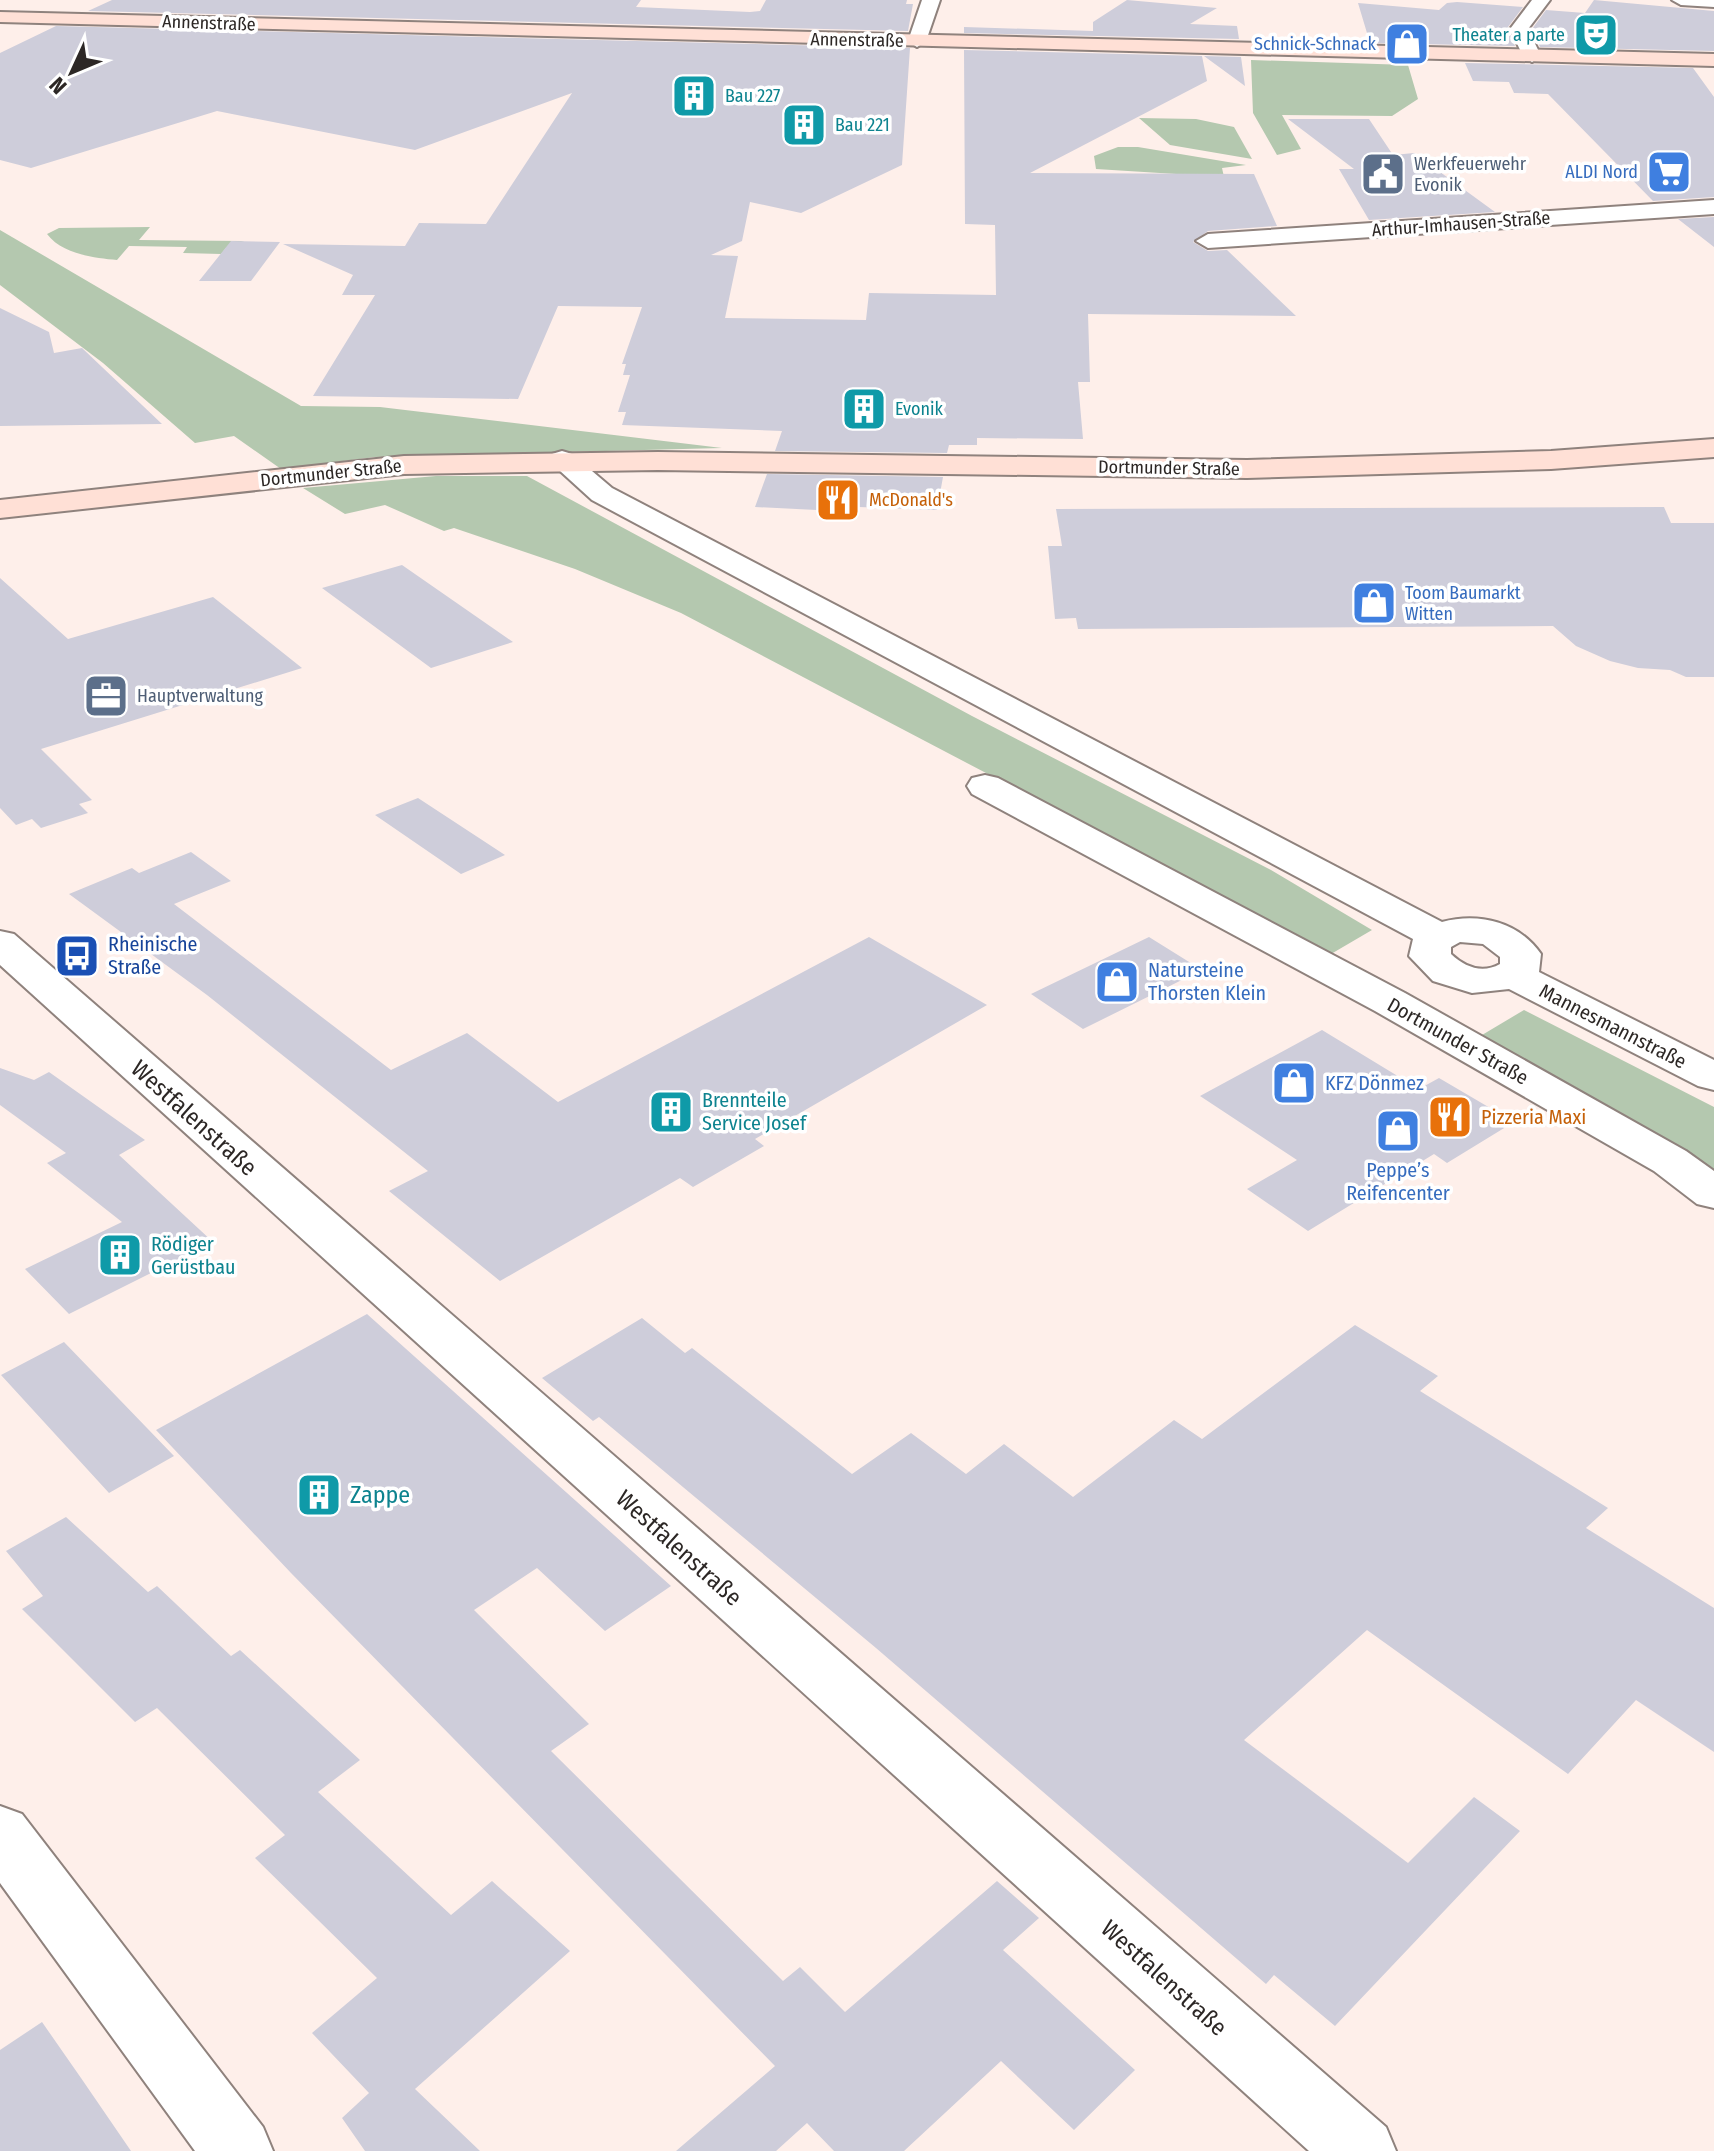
<svg xmlns="http://www.w3.org/2000/svg" width="1714" height="2151" viewBox="0 0 1714 2151" font-family="'Fira Sans Condensed',sans-serif">
	<style>
		.green { fill: #b4c8af }
		.building { fill: #cecdda }
		.lines { fill: none; stroke-linecap: round; stroke-linejoin: round }
		.street-casing { stroke: #8f827d; stroke-width: 4 }
		.secondary-casing { stroke: #8f827d; stroke-width: 4 }
		.street { fill: #fff; fill-rule: evenodd }
		.secondary { fill: #ffe0d6; fill-rule: evenodd }
		.labels { text-anchor: middle; stroke-width: 7; stroke-linejoin: round; paint-order: stroke }
		.far-street-label { font-size: 18px; fill: #2c2725; stroke: #fff }
		.far-culture-label { font-size: 18px; fill: #0d838f; stroke: #fff; text-anchor: start }
		.far-shop-label { font-size: 18px; fill: #366cbe; stroke: #fff; text-anchor: end }
		.far-service-label { font-size: 18px; fill: #4e5e75; stroke: #fff; text-anchor: start }
		.far-food-label { font-size: 18px; fill: #c56008; stroke: #fff; text-anchor: start }
		.transit-label { font-size: 20px; fill: #164399; stroke: #fff; text-anchor: start }
		.shop-label { font-size: 20px; fill: #366cbe; stroke: #fff; text-anchor: start }
		.street-label { font-size: 20px; fill: #2c2725; stroke: #fff }
		.culture-label { font-size: 20px; fill: #0d838f; stroke: #fff; text-anchor: start }
		.food-label { font-size: 20px; fill: #c56008; stroke: #fff; text-anchor: start }
		.near-street-label { font-size: 24px; fill: #2c2725; stroke: #fff }
		.near-culture-label { font-size: 24px; fill: #0d838f; stroke: #fff; text-anchor: start }
	</style>
	<rect width="100%" height="100%" fill="#feefea"/>
	<path class="green" d="M1251 60 1408 65 1418 99 1392 116 1282 115 1301 149 1277 155 1253 113Z
		M1139 118 1196 119 1234 127 1252 159 1170 145Z
		M1118 147H1138L1246 165 1222 168 1224 177 1096 169 1094 156Z
		M150 227 139 240 241 241 264 248H226L221 254 183 253 187 247 129 246 117 260C94 258 62 254 47 234L59 228Z
		M0 230 301 406 380 407 722 448 375 457 281 469 234 436 195 443 103 363 0 285Z
		M436 476H527L972 716 1271 870 1372 930 1331 954 681 613 575 569 454 528 444 531 385 505 345 514 303 488Z
		M1524 1010 1714 1107V1170L1477 1038Z"/>
	<path class="building" d="M112 0H641L636 7 750 12 760 11 766 0H907L906 4H913L908 31 88 11Z
		M1127 0 1217 8 1190 24 1237 26 1239 39 964 33V27L1093 31V22Z
		M1594 0 1714 11V51L1540 47 1532 29 1546 10 1585 13Z
		M1457 2 1523 7 1508 27 1515 46 1370 43 1358 3 1439 10 1447 3Z
		M56 26 910 48 902 165 801 213 750 202 742 241 711 255 738 256 725 318 866 320 869 293 996 295 995 225 965 224 964 50 1202 56 1207 81 1030 173 1254 174 1277 226 1208 231 1193 242 1208 251 1227 250 1296 316 1088 314 1090 382H1078L1083 439 977 438V445H949L947 453 775 451 782 431 622 425 626 412H618L630 375H623L626 364H622L642 307 558 306 518 399 313 396 375 295H342L353 275 283 244 405 246 419 223 486 224 572 93 415 150 217 111 31 168 0 160V53Z
		M1204 56 1241 57 1245 86Z
		M1465 63 1693 68 1714 97V197L1653 201 1548 94 1514 93 1509 82 1473 81Z
		M1288 119H1369L1393 155 1414 153 1495 212 1369 220 1339 169H1354Z
		M1714 217V247L1678 219Z
		M231 241 280 242 251 281H199Z
		M0 308 49 332 54 353 82 348 162 424 0 426Z
		M767 474 943 477 937 510 859 507 858 512 755 507Z
		M1664 507 1671 523H1714V677H1686L1670 670 1638 668 1610 661 1576 646 1553 626 1078 629 1076 618 1055 619 1048 546H1062L1056 509Z
		M402 565 513 642 431 668 322 588Z
		M0 578 68 639 213 597 302 668 41 749 92 800 79 804 88 813 41 828 32 819 16 825 0 808Z
		M418 798 505 855 461 874 375 815Z
		M191 852 231 881 174 904 391 1070 467 1033 558 1102 869 937 987 1005 755 1139 764 1146 693 1187 680 1178 500 1281 389 1191 428 1171 207 995 69 894 132 868 139 873Z
		M1149 937 1202 970 1083 1029 1031 994Z
		M1322 1030 1419 1089 1439 1078 1514 1122 1447 1163 1434 1154 1308 1231 1247 1189 1297 1160 1200 1096Z
		M0 1068 34 1080 49 1072 145 1140 119 1155 213 1242 69 1314 25 1269 122 1222 47 1163 66 1153 0 1105Z
		M367 1314 671 1586 605 1631 537 1568 474 1610 589 1724 551 1751 783 1981 800 1967 845 2012 997 1881 1039 1918 1003 1950 1135 2070 1074 2130 1001 2061 904 2151H834L807 2123 776 2151H676L775 2066 291 1573 156 1430Z
		M642 1318 685 1353 692 1348 852 1474 911 1433 966 1474 1004 1444 1073 1497 1174 1420 1202 1439 1355 1325 1438 1376 1420 1391 1608 1508 1586 1528 1714 1608V1752L1636 1700 1568 1774 1367 1630 1244 1740 1408 1863 1474 1797 1520 1831 1335 2026 1274 1975 1266 1984 876 1648 599 1417 593 1421 542 1378Z
		M64 1342 174 1456 109 1493 1 1375Z
		M66 1517 148 1592 157 1586 231 1656 240 1650 360 1760 318 1792 451 1915 492 1881 570 1951 415 2089 480 2151H365L342 2118 369 2093 312 2033 377 1978 255 1858 285 1835 157 1708 135 1722 22 1609 43 1596 6 1551Z
		M42 2022 81 2078 131 2151H0V2050Z"/>
	<g class="lines">
		<g class="street-casing">
			<path id="street" d="M922 0H940L926 41 917 47 908 41Z
				M1532 0H1550L1528 29 1541 56 1532 62 1523 56 1510 29Z
				M1672 0H1714V7L1681 5Z
				M1714 200V214L1208 248 1196 241 1208 234Z
				M562 451 572 454 612 488 1442 922C1479 912 1519 922 1541 954L1539 972 1714 1060V1090L1698 1086 1509 989 1472 993 1433 981 1409 956 1413 939 592 500 548 460 552 454ZM1460 942 1483 944 1500 957V964C1482 974 1465 967 1451 954V947Z
				M985 775 998 778 1405 993 1686 1151 1714 1171V1208L1697 1204 1654 1171 1375 1011 972 794 967 786 972 778Z
				M0 931 14 934 1386 2127 1396 2151H1309L0 965Z
				M0 1806 22 1814 263 2127 273 2151H195L0 1883Z"/>
		</g>
		<g class="secondary-casing">
			<path id="secondary" d="M0 12 1714 54V66L0 22Z
				M1714 439V457L1551 469 1247 478 658 470 404 474 0 518V500L404 456 658 452 1247 460 1551 451Z"/>
		</g>
		<use href="#street" class="street"/>
		<use href="#secondary" class="secondary"/>
	</g>
	<defs>
		<g id="theatre-square" transform="scale(2.3)"><rect x="-9" y="-9" width="18" height="18" rx="4" fill="#0f9aa8" stroke="#fff"/><path d="M-5-5.5Q0-4 5-5.5V0Q5 5 0 6Q-5 5-5 0ZM-3.3-2.5H-1v1.5H-3.3ZM1-2.5H3.3v1.5H1ZM-2.8 1Q0 5.5 2.8 1Z" fill="#fff"/></g>
		<g id="shop-square" transform="scale(2.3)"><rect x="-9" y="-9" width="18" height="18" rx="4" fill="#3f7fe0" stroke="#fff"/><path d="M-5-2.5h2.3a2.7 3.5 0 0 1 5.4 0H5L5.5 6h-11ZM-1.5-2.5h3a1.5 2.3 0 0 0-3 0Z" fill="#fff"/></g>
		<g id="building-square" transform="scale(2.3)"><rect x="-9" y="-9" width="18" height="18" rx="4" fill="#0f9aa8" stroke="#fff"/><path d="M-4-6H4V6H1V3H-1V6H-4ZM-2.5-4.3h1.7v1.8h-1.7ZM.8-4.3h1.7v1.8H.8ZM-2.5-1h1.7V.8h-1.7ZM.8-1h1.7V.8H.8Z" fill="#fff"/></g>
		<g id="supermarket-square" transform="scale(2.3)"><rect x="-9" y="-9" width="18" height="18" rx="4" fill="#3f7fe0" stroke="#fff"/><path d="M-6-5.5h2.5l.6 2H6L4.5 2H-2.5L-4.4-4H-6ZM-1.5 3.2a1.3 1.3 0 1 0 .1 0ZM3 3.2a1.3 1.3 0 1 0 .1 0Z" fill="#fff"/></g>
		<g id="civic-square" transform="scale(2.3)"><rect x="-9" y="-9" width="18" height="18" rx="4" fill="#5c6f8a" stroke="#fff"/><path d="M-.6-6.5H3V-4.5H.6V-3L4-1V1h2V6H-6V1h2V-1L-.6-3ZM-1.2 2.5V6h2.4V2.5Z" fill="#fff"/></g>
		<g id="restaurant-square" transform="scale(2.3)"><rect x="-9" y="-9" width="18" height="18" rx="4" fill="#e8710a" stroke="#fff"/><path d="M-5-6h1v4h1v-4h1v4h1v-4h1v5L-1.5 .5V6h-2V.5L-5-1ZM5-6V6H3V1.5H1.5Q1.5-4 5-6Z" fill="#fff"/></g>
		<g id="office-square" transform="scale(2.3)"><rect x="-9" y="-9" width="18" height="18" rx="4" fill="#5c6f8a" stroke="#fff"/><path d="M-6-3h4V-5.5h4V-3h4V5H-6ZM-1-4.5V-3h2v-1.5ZM-6 0V1H6V0Z" fill="#fff"/></g>
		<g id="bus-square" transform="scale(2.3)"><rect x="-9" y="-9" width="18" height="18" rx="4" fill="#1a4fb4" stroke="#fff"/><path d="M-5-6H5V4H4V6H2V4H-2V6H-4V4H-5ZM-3.5-4V0h7V-4ZM-3.5 1.2v1.5H-2V1.2ZM2 1.2v1.5H3.5V1.2Z" fill="#fff"/></g>
	</defs>
	<g fill-rule="evenodd">
		<use href="#theatre-square" x="1596" y="35"/>
		<use href="#shop-square" x="1407" y="44"/>
		<use href="#building-square" x="694" y="96"/>
		<use href="#building-square" x="804" y="125"/>
		<use href="#supermarket-square" x="1669" y="172"/>
		<use href="#civic-square" x="1383" y="174"/>
		<use href="#building-square" x="864" y="409"/>
		<use href="#restaurant-square" x="838" y="500"/>
		<use href="#shop-square" x="1374" y="603"/>
		<use href="#office-square" x="106" y="696"/>
		<use href="#bus-square" x="77" y="956"/>
		<use href="#shop-square" x="1117" y="982"/>
		<use href="#shop-square" x="1294" y="1083"/>
		<use href="#building-square" x="671" y="1112"/>
		<use href="#restaurant-square" x="1450" y="1117"/>
		<use href="#shop-square" x="1398" y="1131"/>
		<use href="#building-square" x="120" y="1255"/>
		<use href="#building-square" x="319" y="1495"/>
	</g>
	<g class="labels">
		<g class="far-street-label">
			<text transform="translate(209 23) rotate(2)" y="6">Annenstraße</text>
			<text transform="translate(857 40) rotate(1)" y="6">Annenstraße</text>
			<text transform="translate(1461 224) rotate(-4)" y="6">Arthur-Imhausen-Straße</text>
			<text transform="translate(1169 468) rotate(1)" y="6">Dortmunder Straße</text>
			<text transform="translate(331 473) rotate(-6)" y="6">Dortmunder Straße</text>
		</g>
		<g class="far-culture-label">
			<text x="1565" y="41" text-anchor="end">Theater a parte</text>
			<text x="725" y="102">Bau 227</text>
			<text x="835" y="131">Bau 221</text>
			<text x="895" y="415">Evonik</text>
		</g>
		<g class="far-shop-label">
			<text x="1376" y="50">Schnick-Schnack</text>
			<text x="1638" y="178">ALDI Nord</text>
			<text x="1405" y="599" text-anchor="start">Toom Baumarkt<tspan x="1405" dy="21">Witten</tspan></text>
		</g>
		<g class="far-service-label">
			<text x="1414" y="170">Werkfeuerwehr<tspan x="1414" dy="21">Evonik</tspan></text>
			<text x="137" y="702">Hauptverwaltung</text>
		</g>
		<g class="far-food-label">
			<text x="869" y="506">McDonald's</text>
		</g>
		<g class="transit-label">
			<text x="108" y="951">Rheinische<tspan x="108" dy="23">Straße</tspan></text>
		</g>
		<g class="shop-label">
			<text x="1148" y="977">Natursteine<tspan x="1148" dy="23">Thorsten Klein</tspan></text>
			<text x="1325" y="1090">KFZ Dönmez</text>
			<text x="1398" y="1177" text-anchor="middle">Peppe’s<tspan x="1398" dy="23">Reifencenter</tspan></text>
		</g>
		<g class="street-label">
			<text transform="translate(1613 1026) rotate(27)" y="7">Mannesmannstraße</text>
			<text transform="translate(1458 1041) rotate(29)" y="7">Dortmunder Straße</text>
		</g>
		<g class="culture-label">
			<text x="702" y="1107">Brennteile<tspan x="702" dy="23">Service Josef</tspan></text>
			<text x="151" y="1251">Rödiger<tspan x="151" dy="23">Gerüstbau</tspan></text>
		</g>
		<g class="food-label">
			<text x="1481" y="1124">Pizzeria Maxi</text>
		</g>
		<g class="near-street-label">
			<text transform="translate(194 1118) rotate(42)" y="8">Westfalenstraße</text>
			<text transform="translate(679 1548) rotate(42)" y="8">Westfalenstraße</text>
			<text transform="translate(1164 1978) rotate(42)" y="8">Westfalenstraße</text>
		</g>
		<g class="near-culture-label">
			<text x="350" y="1503">Zappe</text>
		</g>
	</g>
	<g transform="translate(72 72) rotate(226)" stroke="#ffffff" stroke-width="6" paint-order="stroke">
	<path d="M0-6L14 30L0 20L-14 30Z" fill="#2c2725"/>
	<text y="-12" font-size="22" font-weight="bold" text-anchor="middle" fill="#2c2725">N</text>
	</g>
</svg>
